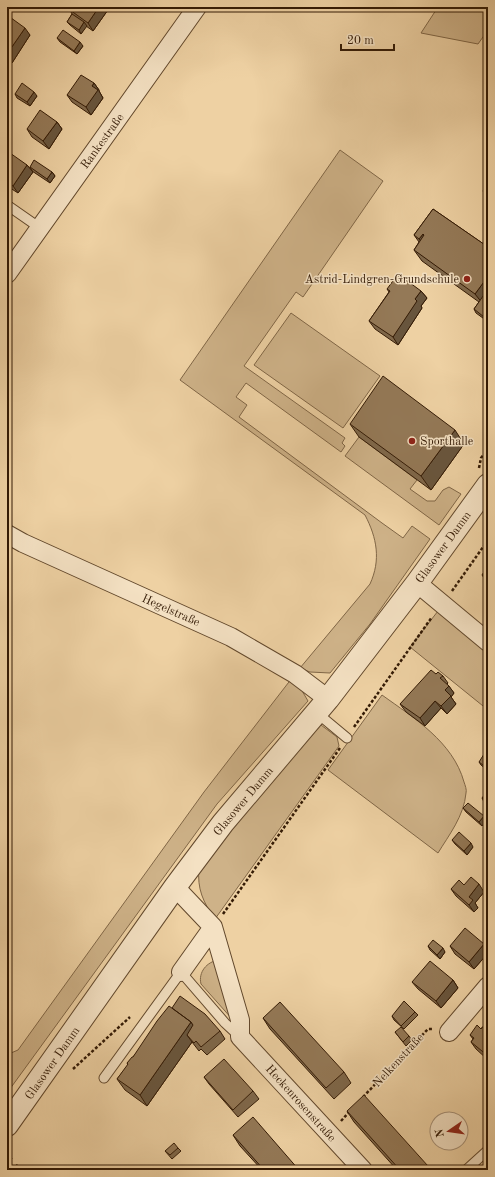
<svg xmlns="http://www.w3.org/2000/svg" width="495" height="1177" viewBox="0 0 495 1177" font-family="'Old Standard TT',serif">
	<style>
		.green { fill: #ceb288; stroke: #806646 }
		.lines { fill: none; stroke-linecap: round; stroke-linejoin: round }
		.service-casing { stroke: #62482c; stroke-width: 11 }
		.minor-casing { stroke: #62482c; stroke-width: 20 }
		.tertiary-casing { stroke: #62482c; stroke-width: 24 }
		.path { stroke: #331a05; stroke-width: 2.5; stroke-dasharray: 3 2; stroke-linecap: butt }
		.service { stroke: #f4e1c3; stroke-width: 9 }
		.minor { stroke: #f4e1c3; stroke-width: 18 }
		.tertiary { stroke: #f4e1c3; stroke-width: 22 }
		.rail { stroke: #331a05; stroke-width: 3; stroke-dasharray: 7 7; stroke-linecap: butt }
		.wall { fill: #7f684b; stroke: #331a05 }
		.shaded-wall { fill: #68553d; stroke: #331a05 }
		.building { fill: #947957; stroke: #331a05 }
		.poi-dot { fill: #8f2418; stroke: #f4e1c3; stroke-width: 1.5 }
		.labels { text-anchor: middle; stroke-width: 3; stroke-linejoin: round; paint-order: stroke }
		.street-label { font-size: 12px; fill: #331a05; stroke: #f4e1c3 }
		.poi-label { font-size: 12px; fill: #331a05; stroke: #f4e1c3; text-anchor: end }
	</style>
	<rect width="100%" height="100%" fill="#eed1a3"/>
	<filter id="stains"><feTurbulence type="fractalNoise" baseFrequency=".005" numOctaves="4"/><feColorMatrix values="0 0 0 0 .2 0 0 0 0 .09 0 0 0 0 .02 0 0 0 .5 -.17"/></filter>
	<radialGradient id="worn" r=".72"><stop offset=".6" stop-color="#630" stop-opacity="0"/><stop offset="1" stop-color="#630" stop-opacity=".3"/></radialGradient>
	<path class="green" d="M438 7H488V30L478 44 421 33Z
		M340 150 383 181 303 297 296 292 244 366 345 438 342 443 345 446 341 452 246 383 236 397 247 405 239 417 382 523 403 538 412 526 430 539 370 624 330 673 310 672 300 668 370 584C381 560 377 538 365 515L180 380Z
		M291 313 380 376 343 428 254 365Z
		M359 437 417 480 410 489 427 501H435L443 490 449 487 461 494 439 525 345 456Z
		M438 611 488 652V710L410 647Z
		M292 678 301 689 308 701 217 804 7 1093V1051L11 1053 18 1050 204 792Z
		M382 695C414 718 453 742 464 782 465 785 467 790 466 793 464 816 449 835 438 853L328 770Z
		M316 725H321L337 737 339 746 215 919C203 902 197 889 199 868Z
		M218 960 233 1020 201 984C198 972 207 962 218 960Z"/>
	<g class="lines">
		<g class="service-casing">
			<path id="service" d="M7 205 40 228
				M317 713 347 738
				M104 1078 181 972 225 1023 239 1036
				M466 1170 488 1150"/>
		</g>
		<g class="minor-casing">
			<path id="minor" d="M7 274 197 7
				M7 534 23 543 231 637 295 674 328 699
				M417 583 488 642
				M175 887 213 927 240 1020V1037L363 1170
				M181 972 213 927
				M449 1032 488 986"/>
		</g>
		<g class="tertiary-casing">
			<path id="tertiary" d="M7 1125 175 887 223 823 328 699 417 583 488 485"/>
		</g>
		<path class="path" d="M479 468 481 458 488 449
			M452 591 488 540
			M354 727 432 617
			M223 914 340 748
			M73 1069 130 1017
			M363 1097 428 1029H432
			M341 1121 350 1111"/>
		<use href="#service" class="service"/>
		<use href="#minor" class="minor"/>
		<use href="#tertiary" class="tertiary"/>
		<path class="rail" d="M7 1154 20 1170
			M7 1169 8 1170"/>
	</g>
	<path class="wall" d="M72 7H110L93 31 86 26 81 34 70 25 67 22 72 14 70 10Z
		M7 15 30 35 12 63 7 59Z
		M57 38 83 46 77 54 60 42Z
		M94 83 99 90V91L103 98 91 115 72 102 67 95Z
		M15 94 37 96 30 106 17 98Z
		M57 122 62 129 49 149 32 137 27 129Z
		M7 158 27 165 33 172 18 193 7 186Z
		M30 167 52 172 55 176 50 183 32 171Z
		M488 185V198L483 191Z
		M433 209 488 247V320L487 321 476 313 474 309 479 302 422 261 414 250 419 242 414 235Z
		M387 289 421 291 427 298 421 306 422 308 398 345 375 329 369 321 389 292Z
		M350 424 464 444 431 490 359 437Z
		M488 567V584L482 575Z
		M436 674 443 676 448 683 447 684 454 693 451 697 456 704 447 714 441 708 425 726 406 712 400 704Z
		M488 753V771L481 765 479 762Z
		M488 791V805L484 802 482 798Z
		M463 808 487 820 482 826 466 812Z
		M452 840 473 847 467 855 455 844Z
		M464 885 484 892 475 903 478 908 474 912 456 896 451 889Z
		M484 944 488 950V953L474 969 455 954 450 946Z
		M428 946 445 952 440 959 430 950Z
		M453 980 458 988 441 1008 418 989 412 982Z
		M172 1008 220 1031 225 1039 207 1055 201 1049 199 1051 192 1042 147 1106 125 1090 117 1079 128 1065 127 1063 133 1057Z
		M415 1012 418 1015 404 1029 394 1020 392 1016Z
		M263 1018 344 1072 351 1083 334 1099 270 1029Z
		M488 1024V1060L476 1049 471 1042 473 1039 470 1035Z
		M395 1032 409 1036 412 1040 406 1046Z
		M204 1077 253 1091 259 1099 238 1117 209 1084Z
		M347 1111 428 1166 430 1170H397L354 1122Z
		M233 1135 299 1170H262L240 1146Z
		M178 1148 181 1151 172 1159 165 1151Z"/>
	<path class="shaded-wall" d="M99 7H110L93 31 88 23Z
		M84 22 87 26 81 34 79 30Z
		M25 28 30 35 12 63 7 56V54Z
		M80 42 83 46 77 54 74 51Z
		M94 83 99 90V91L103 98 91 115 86 107 92 86Z
		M34 92 37 96 30 106 27 102Z
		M57 122 62 129 49 149 43 141Z
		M27 165 33 172 18 193 13 186Z
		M52 172 55 176 50 183 47 179Z
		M7 225 10 230 7 235Z
		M423 234 430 245 427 250 419 239Z
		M486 279 488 282V297L483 304 475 294Z
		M421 291 427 298 421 306 422 308 398 345 393 337 415 299Z
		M488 312V320L487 321 484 317Z
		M455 430 464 444 431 490 421 476Z
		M449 686 454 693 451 697 456 704 447 714 441 706 445 690Z
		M435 701 441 708 425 726 420 718Z
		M484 816 487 820 482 826 479 822Z
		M471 843 473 847 467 855 464 851Z
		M479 884 484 892 475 903 478 908 474 912 469 905V897Z
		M484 944 488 950V953L474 969 469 962Z
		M443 948 445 952 440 959 437 955Z
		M453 980 458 988 441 1008 436 1001Z
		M191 1022 199 1033 187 1035 192 1042 147 1106 140 1095Z"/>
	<path class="building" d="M72 7H99L88 23 70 10Z
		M72 14 84 22 79 30 67 22Z
		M7 15 25 28 7 54Z
		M63 30 80 42 74 51 57 38Z
		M81 75 94 83 92 86 98 90 86 107 67 95Z
		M22 83 34 92 27 102 15 94Z
		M40 110 57 122 43 141 27 129Z
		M10 153 27 165 13 186 7 182V158Z
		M34 160 52 172 47 179 30 167Z
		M488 185V195L483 191Z
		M488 198V205L484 203Z
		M433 209 488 247V280L486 279 475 294 414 250 424 235 423 234 419 239 414 235Z
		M398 274 421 291 415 299 417 301 393 337 369 321 390 291 387 289Z
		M488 289V298L486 301 488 303V312L484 317 474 309Z
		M383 376 455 430 421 476 350 424Z
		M488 567V580L482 575Z
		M431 670 436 674 438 672 443 676 440 678 449 686 445 690 451 696 441 706 435 701 420 718 400 704Z
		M486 751 488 753V769L479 762Z
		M488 791V804L482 798Z
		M468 803 484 816 479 822 463 808Z
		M459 832 471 843 464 851 452 840Z
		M471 877 479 884 469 897 473 900 469 905 451 889 459 880 464 885Z
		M465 928 484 944 469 962 450 946Z
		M433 940 443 948 437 955 428 946Z
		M430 961 453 980 436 1001 412 982Z
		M180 996 205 1014 220 1031 201 1047 196 1041 194 1043 187 1035 193 1025 191 1022 172 1008Z
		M404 1001 415 1012 401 1026 392 1016Z
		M280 1002 344 1072 326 1088 263 1018Z
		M169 1006 191 1022 140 1095 117 1079 128 1064 127 1063 132 1057H133L157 1021Z
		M486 1023 488 1024V1056L471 1042 474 1038 470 1035 477 1025 481 1029Z
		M401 1027 409 1036 403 1042 395 1032Z
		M224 1059 253 1091 233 1110 204 1077Z
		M364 1095 428 1166 423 1170H400L347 1111Z
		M253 1117 299 1170H264L233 1135Z
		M174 1143 178 1148 170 1155 165 1151Z"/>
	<g class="poi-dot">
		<circle cx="467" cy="279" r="4"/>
		<circle cx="412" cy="441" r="4"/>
	</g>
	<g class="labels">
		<g class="street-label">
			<text transform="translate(102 141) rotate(-54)" y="4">Rankestraße</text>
			<text transform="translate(443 547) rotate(-54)" y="4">Glasower Damm</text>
			<text transform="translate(171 610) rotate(24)" y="4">Hegelstraße</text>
			<text transform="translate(243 801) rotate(-50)" y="4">Glasower Damm</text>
			<text transform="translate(398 1060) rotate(-47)" y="4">Nelkenstraße</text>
			<text transform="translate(52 1063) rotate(-55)" y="4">Glasower Damm</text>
			<text transform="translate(301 1103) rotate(48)" y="4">Heckenrosenstraße</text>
		</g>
		<g class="poi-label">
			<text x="459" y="283">Astrid-Lindgren-Grundschule</text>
			<text x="420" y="445" text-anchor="start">Sporthalle</text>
		</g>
	</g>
	<rect width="495" height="1177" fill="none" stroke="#eed1a3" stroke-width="24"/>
	<rect x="8" y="8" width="479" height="1161" fill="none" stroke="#331a05" stroke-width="2"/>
	<rect x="12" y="12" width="471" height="1153" fill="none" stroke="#331a05"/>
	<g transform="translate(449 1131) rotate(257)"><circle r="19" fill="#f4e1c3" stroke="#a79177"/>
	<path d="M0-3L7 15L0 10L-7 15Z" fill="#8f2418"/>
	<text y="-6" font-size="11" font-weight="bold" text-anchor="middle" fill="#331a05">N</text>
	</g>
	<path d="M341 44v6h53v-6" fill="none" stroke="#331a05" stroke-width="2"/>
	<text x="347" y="44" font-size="12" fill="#331a05" stroke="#f4e1c3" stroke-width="3" paint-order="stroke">20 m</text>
	<rect width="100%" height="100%" filter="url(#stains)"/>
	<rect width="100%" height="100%" fill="url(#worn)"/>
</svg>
